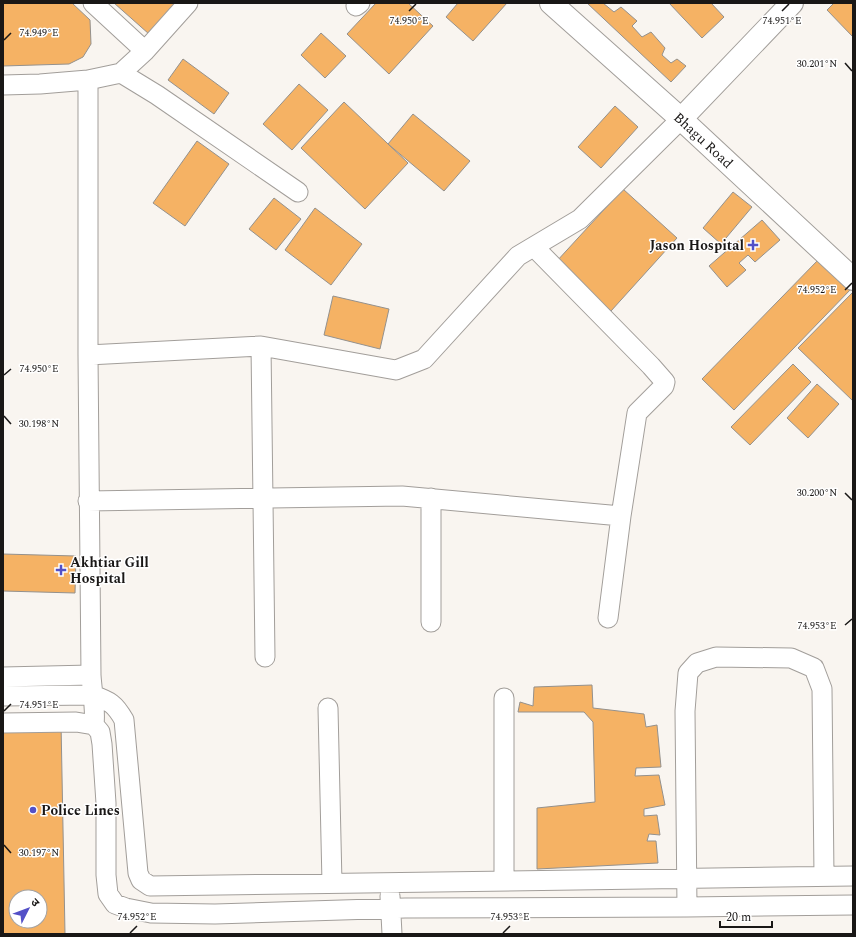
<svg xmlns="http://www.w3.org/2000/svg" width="856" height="937" viewBox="0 0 856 937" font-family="Spectral,'Noto Sans Devanagari',serif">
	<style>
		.building { fill: #f5b264; stroke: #94918d; fill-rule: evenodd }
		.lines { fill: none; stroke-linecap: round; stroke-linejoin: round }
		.minor-casing { stroke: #a29e9a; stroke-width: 21 }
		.tertiary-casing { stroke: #a29e9a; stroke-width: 24 }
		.minor { stroke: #fff; stroke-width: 19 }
		.tertiary { stroke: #fff; stroke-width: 22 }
		.ticks { fill: none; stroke: #191716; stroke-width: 1.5 }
		.poi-dot { fill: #5350c7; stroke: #fff; stroke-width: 1.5 }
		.labels { text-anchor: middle; stroke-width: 3; stroke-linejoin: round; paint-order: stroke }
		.street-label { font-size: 14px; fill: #191716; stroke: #fff }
		.poi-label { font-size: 14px; font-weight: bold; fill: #191716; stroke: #fff; text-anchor: start }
		.ticks-label { font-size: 10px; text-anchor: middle; fill: #191716; stroke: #fff; stroke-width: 3; stroke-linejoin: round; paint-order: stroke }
	</style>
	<rect width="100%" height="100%" fill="#f9f5f0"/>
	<path class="building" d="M3 3H72L90 20 91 44 83 57 69 64 3 66Z
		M114 3H176L149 34Z
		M376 3H408L433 26 389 74 347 34Z
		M458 3H507L473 41 446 17Z
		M587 3H603L614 12 621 7 637 21 632 26 642 37 651 32 665 48 662 55 671 63 677 59 686 66 671 82Z
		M669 3H711L724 17 702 38Z
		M834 3H853V37L827 10Z
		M321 33 346 56 325 78 301 55Z
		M183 59 229 93 214 114 168 80Z
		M299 84 328 110 292 150 263 124Z
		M344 102 408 163 365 209 301 148Z
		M615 106 638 127 601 168 578 147Z
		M413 114 470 161 444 191 388 144Z
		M197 141 229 164 185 226 153 203Z
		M623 189 677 238 611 311 556 262Z
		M733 192 752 207 721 244 703 228Z
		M274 198 301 219 276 250 249 229Z
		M315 208 362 244 331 285 285 250Z
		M762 220 780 240 755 262 748 255 739 263 746 270 727 287 709 266Z
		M819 259 851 289 734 410 702 379Z
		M853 292V401L798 348Z
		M333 296 389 309 380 349 324 335Z
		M793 364 811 382 750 445 731 427Z
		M817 384 839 404 808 438 787 418Z
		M3 554 76 556 75 593 3 591Z
		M592 685 593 708 644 714 646 727 657 725 661 767 636 768 635 776 659 775 665 805 644 809V816L657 815 660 835 649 834 647 841H656L658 863 537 869V808L595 802 593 722 584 712H518L520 702 533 706 534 687Z
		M61 722 65 934H3V724ZM16 897H40V921H16Z"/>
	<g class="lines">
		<g class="minor-casing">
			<path id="minor" d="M93 3 145 51
				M356 6 360 3
				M121 73 157 95 298 192
				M88 80V355L91 675C92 692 96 709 94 725
				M3 85 40 84 88 80 121 73 145 51 188 3
				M534 247 651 366 665 382 664 386 637 413 621 516 608 618
				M261 346 265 657
				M88 355 261 346 396 370 424 359 518 256 580 219 681 119
				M431 498V622
				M88 501 402 496 621 516
				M3 677 91 675
				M3 696 92 695C110 701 115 704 124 720L138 873 141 880 150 886 853 876
				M504 698V881
				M328 708 332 883
				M3 723 76 722 94 725 100 732 102 744 106 803V875L108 894 115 904 126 908 151 913 215 914 405 908 687 907 853 905
				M390 896 392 934
				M687 907 685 711 688 673 697 663 716 657 791 658 814 668 822 689 824 876"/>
		</g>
		<g class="tertiary-casing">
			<g id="tertiary">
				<path id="s1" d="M551 3 681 119 853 279"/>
				<path d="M681 119 792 3"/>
			</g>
		</g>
		<use href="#minor" class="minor"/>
		<use href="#tertiary" class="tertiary"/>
	</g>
	<path class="ticks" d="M409 11 416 4M782 11 789 4M4 40 11 33M845 63 852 71M845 290 852 283M4 375 11 369M4 416 11 424M845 493 852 500M845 625 852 619M4 711 11 704M4 845 11 853M130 933 137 926M503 933 510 926"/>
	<g class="poi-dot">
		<path d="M751 239h4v4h4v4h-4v4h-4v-4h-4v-4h4z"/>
		<path d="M59 564h4v4h4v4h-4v4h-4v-4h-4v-4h4z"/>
		<circle cx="33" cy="810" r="4"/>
	</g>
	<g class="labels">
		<g class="street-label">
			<text dy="5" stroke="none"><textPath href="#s1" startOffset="205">Bhagu Road</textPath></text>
		</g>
		<g class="poi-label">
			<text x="744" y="250" text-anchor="end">Jason Hospital</text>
			<text x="70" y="567">Akhtiar Gill<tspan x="70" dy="16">Hospital</tspan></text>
			<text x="41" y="815">Police Lines</text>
		</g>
	</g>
	<g class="ticks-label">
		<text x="409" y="24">74.950°E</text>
		<text x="782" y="24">74.951°E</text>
		<text x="39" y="36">74.949°E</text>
		<text x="817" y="67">30.201°N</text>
		<text x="817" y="293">74.952°E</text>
		<text x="39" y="372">74.950°E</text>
		<text x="39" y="427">30.198°N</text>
		<text x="817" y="496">30.200°N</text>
		<text x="817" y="629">74.953°E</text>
		<text x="39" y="708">74.951°E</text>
		<text x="39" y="856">30.197°N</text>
		<text x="137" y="920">74.952°E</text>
		<text x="510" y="920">74.953°E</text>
	</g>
	<rect width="856" height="937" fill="none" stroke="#191716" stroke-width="8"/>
	<g transform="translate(28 909) rotate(48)"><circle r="19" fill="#ffffff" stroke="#a3a2a2"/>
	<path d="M0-3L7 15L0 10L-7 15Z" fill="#5350c7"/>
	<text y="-6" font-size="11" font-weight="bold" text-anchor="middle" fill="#191716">उ</text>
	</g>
	<path d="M720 921v6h52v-6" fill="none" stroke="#191716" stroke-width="2"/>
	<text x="726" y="921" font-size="12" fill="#191716" stroke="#ffffff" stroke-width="3" paint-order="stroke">20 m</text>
</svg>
